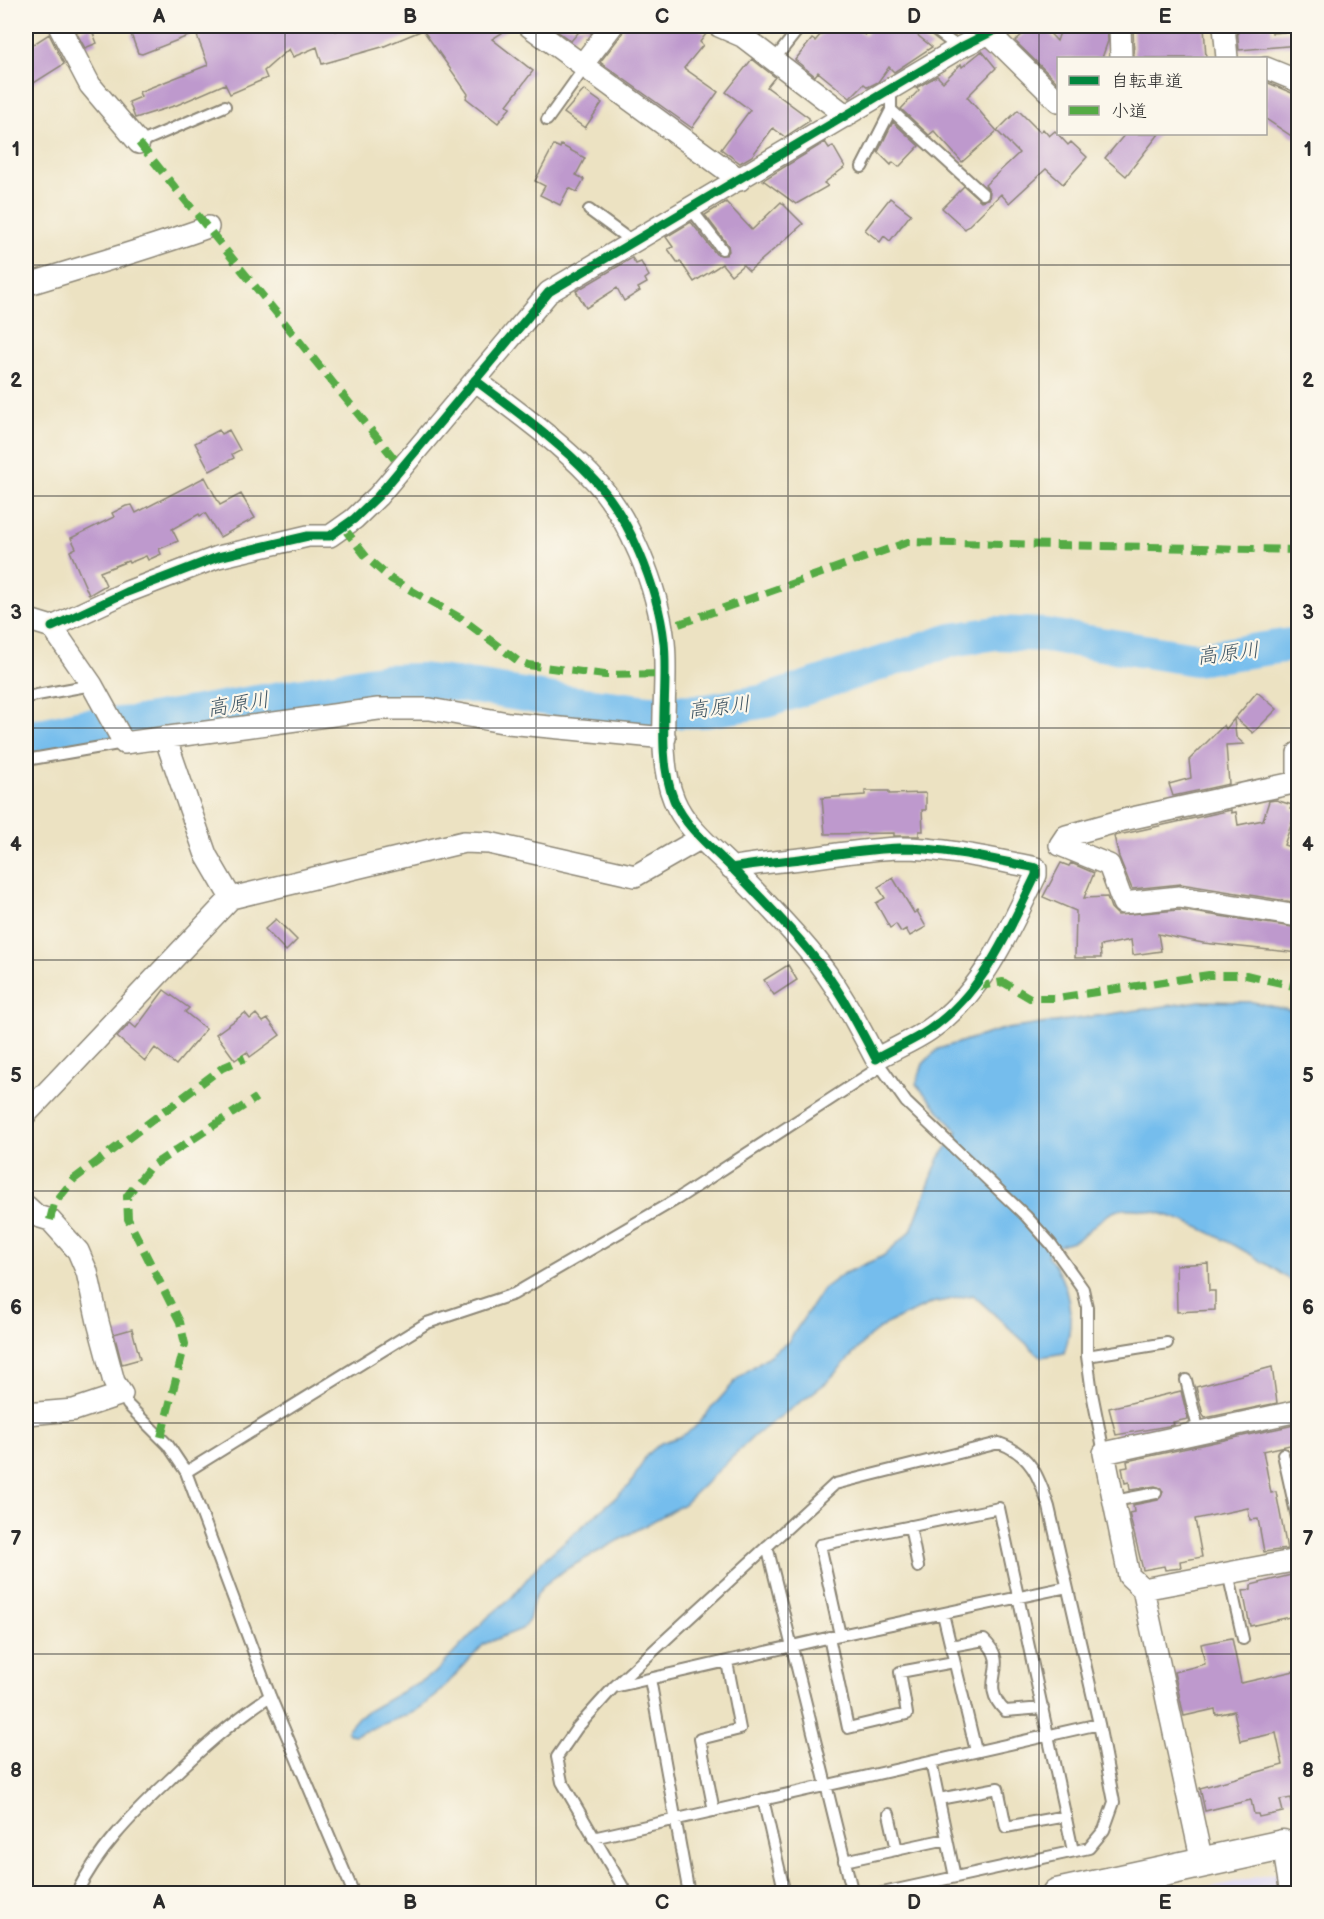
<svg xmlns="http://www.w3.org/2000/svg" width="1324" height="1919" viewBox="0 0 1324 1919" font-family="'Balsamiq Sans','Klee One',sans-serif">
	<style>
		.built { fill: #dcd6f6 }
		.water { fill: #74bded; stroke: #50748c; stroke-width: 1.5 }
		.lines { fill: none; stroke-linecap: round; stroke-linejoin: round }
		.river { stroke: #74bded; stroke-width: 34 }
		.building { fill: #be99cd }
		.lane-casing { stroke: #8c8676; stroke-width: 14 }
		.street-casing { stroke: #8c8676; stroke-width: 24 }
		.secondary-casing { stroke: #8c8676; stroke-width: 33 }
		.lane { stroke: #fff; stroke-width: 10 }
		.street { stroke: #fff; stroke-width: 21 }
		.secondary { stroke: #fff; stroke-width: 30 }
		.quiet { stroke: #54ab44; stroke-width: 8; stroke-dasharray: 15 8; stroke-linecap: butt }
		.cycleway-casing { stroke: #fbf7ec; stroke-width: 13 }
		.cycleway { stroke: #00873e; stroke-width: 9 }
		.grid { fill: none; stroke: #2b2b2b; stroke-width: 1.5; stroke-opacity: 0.55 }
		.labels { text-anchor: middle; stroke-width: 4.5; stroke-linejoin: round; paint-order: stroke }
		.water-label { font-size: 21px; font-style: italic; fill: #415765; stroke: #fbf7ec }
		.neatline { fill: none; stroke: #2b2b2b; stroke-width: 2 }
		.grid-label { font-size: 20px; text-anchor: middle; font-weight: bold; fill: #2b2b2b }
	</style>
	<rect width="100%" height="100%" fill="#fbf7ec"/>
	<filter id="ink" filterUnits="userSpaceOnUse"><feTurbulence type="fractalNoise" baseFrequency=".0167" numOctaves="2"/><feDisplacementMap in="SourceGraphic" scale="12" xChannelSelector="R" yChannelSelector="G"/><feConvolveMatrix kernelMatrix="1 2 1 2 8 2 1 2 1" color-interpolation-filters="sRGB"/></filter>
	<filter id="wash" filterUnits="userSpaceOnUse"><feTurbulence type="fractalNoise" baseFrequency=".008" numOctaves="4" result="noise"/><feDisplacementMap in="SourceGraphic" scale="24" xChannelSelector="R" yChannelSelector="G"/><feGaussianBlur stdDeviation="1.35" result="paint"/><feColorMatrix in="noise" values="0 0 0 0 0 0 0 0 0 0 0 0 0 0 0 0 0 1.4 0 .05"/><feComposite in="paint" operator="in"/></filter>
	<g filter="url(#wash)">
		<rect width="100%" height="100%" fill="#ece2c2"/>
		<path class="built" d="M1276 1873 1280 1875 1282 1893 1178 1894Z"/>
		<path class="water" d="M1200 1001 1253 1002 1298 1012V1286C1259 1257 1173 1205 1124 1209 1108 1210 1093 1227 1082 1236 1072 1246 1063 1238 1047 1255 1070 1283 1076 1319 1064 1353L1041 1357 973 1295 932 1303 886 1324 869 1337 826 1383 754 1436 684 1504 563 1571 543 1586 534 1599 529 1620 522 1629 484 1644 436 1696 414 1712 355 1735 349 1734 347 1730 359 1716 435 1673 487 1618 512 1597 541 1562 630 1485 646 1456 661 1443 682 1436 694 1428 739 1377 788 1342 823 1289 843 1274 883 1256 911 1231 939 1158 958 1132 916 1084 923 1064 938 1049 1000 1030Z"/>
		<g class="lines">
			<path class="river" d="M26 738 82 726 134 723 380 681 419 680 469 686 566 702 649 712 706 711 766 701 952 640 996 633 1044 635 1195 659 1298 644"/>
		</g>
		<g id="blocks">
			<path class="building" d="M90 26 97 43 85 48 76 32Z
				M133 26H334L335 31 355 26H513L492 39 533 71 507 105 511 107 498 123 466 98 468 94 423 30 382 47 322 64 317 47 293 57 289 49 264 71 267 78 230 94 225 84 177 105 135 118 129 102 141 97 139 92 208 65 196 33 142 54 138 53 131 34 135 32Z
				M550 26H596L591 33 583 27 571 41Z
				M624 26H695L706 34 700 42 703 45 684 68 718 92 692 128 600 62 622 34Z
				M828 26H853L865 35 873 26H906L932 47 894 72 889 67 878 82 868 87 864 84 850 98 818 72 815 76 795 60 812 39 815 41Z
				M1032 26H1043L1057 41 1062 26H1107L1108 41 1102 58H1059V84L1015 41Z
				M1133 26H1204L1206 58H1134Z
				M1237 26H1271L1272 33 1299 31V45L1239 50Z
				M49 34 64 64 26 88V49Z
				M982 51 996 68 967 97 997 131 962 162 934 131 929 135 901 109 919 90 916 88 937 76 943 82 961 64 962 67Z
				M752 59 775 77 767 87 809 118V121L785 137 773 128 752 156 740 163 721 149 750 110 726 92Z
				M1266 82 1299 96V141L1266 119Z
				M584 90 602 103 585 128 564 113Z
				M1018 110 1040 132 1043 129 1049 136 1055 131 1068 145 1071 142 1087 157 1063 184 1046 169 1009 203 1001 194 965 229 942 208 964 186 981 201 989 199 990 192 985 185 1019 153 997 131Z
				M893 122 919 146 899 167 893 162 891 165 878 152Z
				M1125 134H1159L1126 176 1105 158Z
				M825 142 829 148 833 146 845 167 824 183 828 186 796 204 763 180Z
				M554 145 560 148 561 145 585 158 576 175 584 179 577 192 569 188 560 205 540 195 545 186 535 181Z
				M890 198 911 214 890 241 884 236 880 242 865 230Z
				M726 202 752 230 781 202 803 224 749 271 743 265 731 275 722 264 694 282 680 261 678 263 668 249 673 247 666 237 691 222 716 254 726 255 729 251 728 245 705 215Z
				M632 258 636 264 641 262 649 276 645 279 647 283 638 288 640 291 624 301 617 288 586 308 576 291Z
				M219 430 221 434 229 430 240 450 232 454 234 458 210 471 195 443Z
				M205 477 220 505 241 494 255 518 220 537 205 513 200 516 199 514 172 529 178 541 159 549 161 554 148 560 146 556 129 563 128 561 100 572 106 585 89 595 70 551 76 548 71 538 114 517 112 513 126 506 132 505 136 513Z
				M1257 692 1277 709 1253 733 1235 718Z
				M1234 719 1236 737 1244 744 1226 745 1229 784 1173 796 1169 784 1191 778 1189 760 1224 725 1226 729Z
				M865 791H889V794L926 793V810H922L923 831H919V836H894V833L825 834 822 798 865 795Z
				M1276 800 1292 805 1290 809 1296 811 1284 845 1299 850V903L1181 884 1132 889 1119 857 1114 836 1231 810V813L1236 812 1238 825 1263 820 1269 801Z
				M1061 863 1069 866 1071 863 1094 873 1084 898 1107 897 1111 908 1118 915 1179 910 1299 928V953L1203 943 1158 934 1161 951 1133 955 1131 940 1100 946 1101 958H1075L1076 911 1043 897Z
				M893 878 914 913 917 911 926 927 910 936 906 929 901 932 896 924 890 928 876 903 885 898 878 887Z
				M276 919 297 940 286 951 265 929Z
				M788 965 797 980 774 995 764 980Z
				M164 990 189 1008 185 1012 206 1029 176 1065 155 1048 145 1061 117 1037 130 1023 136 1028Z
				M245 1013 250 1019 256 1014 263 1022 268 1019 280 1035 250 1057 247 1052 235 1060 216 1034Z
				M1208 1263 1209 1291H1215V1310L1177 1312 1176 1265Z
				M132 1329 140 1359 122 1364 114 1334Z
				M1272 1367 1277 1403 1205 1418 1203 1415 1196 1387Z
				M1181 1391 1188 1419 1173 1422 1174 1425 1116 1435 1109 1408Z
				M1299 1424V1443L1263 1451 1271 1493 1276 1492 1287 1549 1264 1552 1258 1519 1250 1520 1248 1508 1195 1519 1202 1557 1180 1561 1181 1568 1165 1570 1164 1566 1143 1570 1129 1513 1134 1512 1133 1505 1158 1500 1163 1492 1161 1488 1155 1486 1130 1490 1129 1482 1125 1483 1122 1468 1128 1467 1127 1461Z
				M1299 1573V1615L1250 1626 1243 1591 1251 1590V1585Z
				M1232 1638 1241 1683 1299 1670V1803H1292L1291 1798 1280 1800 1283 1812 1259 1817 1258 1814H1254L1251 1800 1205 1811 1200 1788 1283 1765 1276 1733 1240 1741 1234 1711 1216 1715 1215 1709 1184 1716 1174 1672 1205 1664 1201 1644Z"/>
		</g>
	</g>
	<g filter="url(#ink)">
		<use href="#blocks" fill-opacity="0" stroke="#8c8676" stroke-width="1.5"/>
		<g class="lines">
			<g class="lane-casing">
				<path id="lane" d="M930 26 959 48
					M774 60 801 26
					M891 110 983 194
					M547 120 585 67
					M139 143 225 106
					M862 167 891 110V89
					M691 209 722 249
					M589 210 634 243
					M26 697 92 685
					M26 760 124 743
					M877 1061 906 1102 1026 1216 1051 1244 1083 1289 1087 1307V1356L1092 1393 1104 1453
					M1087 1356 1167 1343
					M1186 1380 1199 1432
					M122 1394 128 1405 168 1445 186 1472
					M1283 1454 1298 1522
					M1114 1501 1156 1493
					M910 1526 918 1567
					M767 1546 853 1894
					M1228 1573 1243 1639
					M943 1614 976 1751
					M840 1635 820 1545 999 1508 1073 1851
					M829 1637 848 1728 907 1714 900 1672 954 1662
					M951 1646 984 1640C1013 1667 976 1682 1005 1711L1043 1708
					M650 1679 689 1894
					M614 1687 840 1635 1067 1587
					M931 1762 955 1877
					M763 1799 785 1894
					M939 1799 998 1788 1006 1827 1066 1816
					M714 1811 700 1739 740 1729 727 1662
					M889 1814 897 1850
					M593 1838 1099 1724
					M844 1861 947 1839
					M76 1894C98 1850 130 1817 165 1784 199 1751 231 1722 270 1696
					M354 1894 270 1696 186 1472 427 1323 514 1294 677 1199 880 1067
					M627 1894 562 1782 557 1757 577 1728 613 1688 835 1484 999 1443C1031 1454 1039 1477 1049 1507L1099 1724 1114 1802 1104 1830 1089 1848 878 1894"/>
			</g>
			<g class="street-casing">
				<path id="street" d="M59 26 90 85 139 143
					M529 26 740 180
					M719 26 742 36 847 116
					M1120 26 1121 58
					M1224 26 1227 58
					M989 33 1058 101
					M582 65 612 26
					M1266 68 1298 81
					M26 285C86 266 148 249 208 227
					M475 380C514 410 556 439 590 475 629 514 658 588 664 642 669 691 655 754 674 800 685 827 712 848 732 868 758 895 785 922 809 951 837 984 856 1021 876 1059 893 1049 913 1041 929 1030 983 993 1008 932 1036 875V868C992 859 945 848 900 848 866 849 833 855 800 859 776 862 755 863 731 868
					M26 619 52 627 92 685 124 743 378 709H430L508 723 665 738
					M52 627 127 592 218 557 308 536H330L354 519 378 496 549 292 959 48 1003 26
					M165 737 206 855 231 898
					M1298 753V782L1123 820 1066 836 1060 845 1109 865 1123 903 1179 897 1298 916
					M26 1114 231 898 464 842 489 843 635 876 701 838
					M26 1206 37 1216 50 1220 78 1251 87 1272 98 1322 114 1382 122 1394 74 1410 26 1414
					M1143 1589 1298 1560
					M1202 1862 1143 1589 1129 1576 1104 1453 1298 1411
					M1291 1894 1283 1845 1298 1843"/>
			</g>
			<g class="secondary-casing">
				<path id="secondary" d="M1057 1894 1283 1845"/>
			</g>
			<use href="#lane" class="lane"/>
			<use href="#street" class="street"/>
			<use href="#secondary" class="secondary"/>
			<path class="quiet" d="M139 143 401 467
				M343 527 368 559 391 579 462 619 518 661 528 665 605 675 664 674
				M679 624 908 542 1298 550
				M975 987 1003 982 1030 998H1057L1209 975H1246L1298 987
				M50 1220 54 1204 74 1179 222 1068 245 1058
				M161 1437 185 1344 180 1322 128 1219 127 1196 150 1167 256 1098"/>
			<g class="cycleway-casing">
				<path id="cycleway" d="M475 380C514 410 556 439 590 475 629 514 658 588 664 642 669 691 655 754 674 800 685 827 712 848 732 868 758 895 785 922 809 951 837 984 856 1021 876 1059 893 1049 913 1041 929 1030 983 993 1008 932 1036 875V868C992 859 945 848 900 848 866 849 833 855 800 859 776 862 755 863 731 868
					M52 627 127 592 218 557 308 536H330L354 519 378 496 549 292 959 48 1003 26"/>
			</g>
			<use href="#cycleway" class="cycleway"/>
		</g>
	</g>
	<path class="grid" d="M285 26V1894M536 26V1894M788 26V1894M1039 26V1894M26 265H1298M26 496H1298M26 728H1298M26 960H1298M26 1191H1298M26 1423H1298M26 1654H1298"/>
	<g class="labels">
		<g class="water-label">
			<text transform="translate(1228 653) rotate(-7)" y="7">高原川</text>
			<text transform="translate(238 704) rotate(-9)" y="7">高原川</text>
			<text transform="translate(719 707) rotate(-7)" y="7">高原川</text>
		</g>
	</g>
	<rect width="1324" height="1919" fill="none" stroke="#fbf7ec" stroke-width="66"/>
	<rect x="1057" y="57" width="210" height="78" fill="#fbf7ec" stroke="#a8a59f" stroke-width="1.5"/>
	<rect x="1069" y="76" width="30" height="9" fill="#00873e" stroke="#a8a59f" stroke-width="1.5"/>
	<text x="1111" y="87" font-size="18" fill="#2b2b2b">自転車道</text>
	<rect x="1069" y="106" width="30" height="9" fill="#54ab44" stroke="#a8a59f" stroke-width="1.5"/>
	<text x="1111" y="117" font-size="18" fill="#2b2b2b">小道</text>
	<rect x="33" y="33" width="1258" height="1853" class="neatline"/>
	<g class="grid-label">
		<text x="159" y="23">A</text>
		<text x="410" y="23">B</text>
		<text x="662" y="23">C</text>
		<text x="914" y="23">D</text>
		<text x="1165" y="23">E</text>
		<text x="16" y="156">1</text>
		<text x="1308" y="156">1</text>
		<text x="16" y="387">2</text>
		<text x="1308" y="387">2</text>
		<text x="16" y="619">3</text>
		<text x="1308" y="619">3</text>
		<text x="16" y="851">4</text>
		<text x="1308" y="851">4</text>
		<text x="16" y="1082">5</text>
		<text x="1308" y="1082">5</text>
		<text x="16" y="1314">6</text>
		<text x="1308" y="1314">6</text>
		<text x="16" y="1545">7</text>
		<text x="1308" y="1545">7</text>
		<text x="16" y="1777">8</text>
		<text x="1308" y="1777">8</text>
		<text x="159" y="1909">A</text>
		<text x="410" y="1909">B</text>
		<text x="662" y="1909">C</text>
		<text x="914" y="1909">D</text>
		<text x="1165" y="1909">E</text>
	</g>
</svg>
